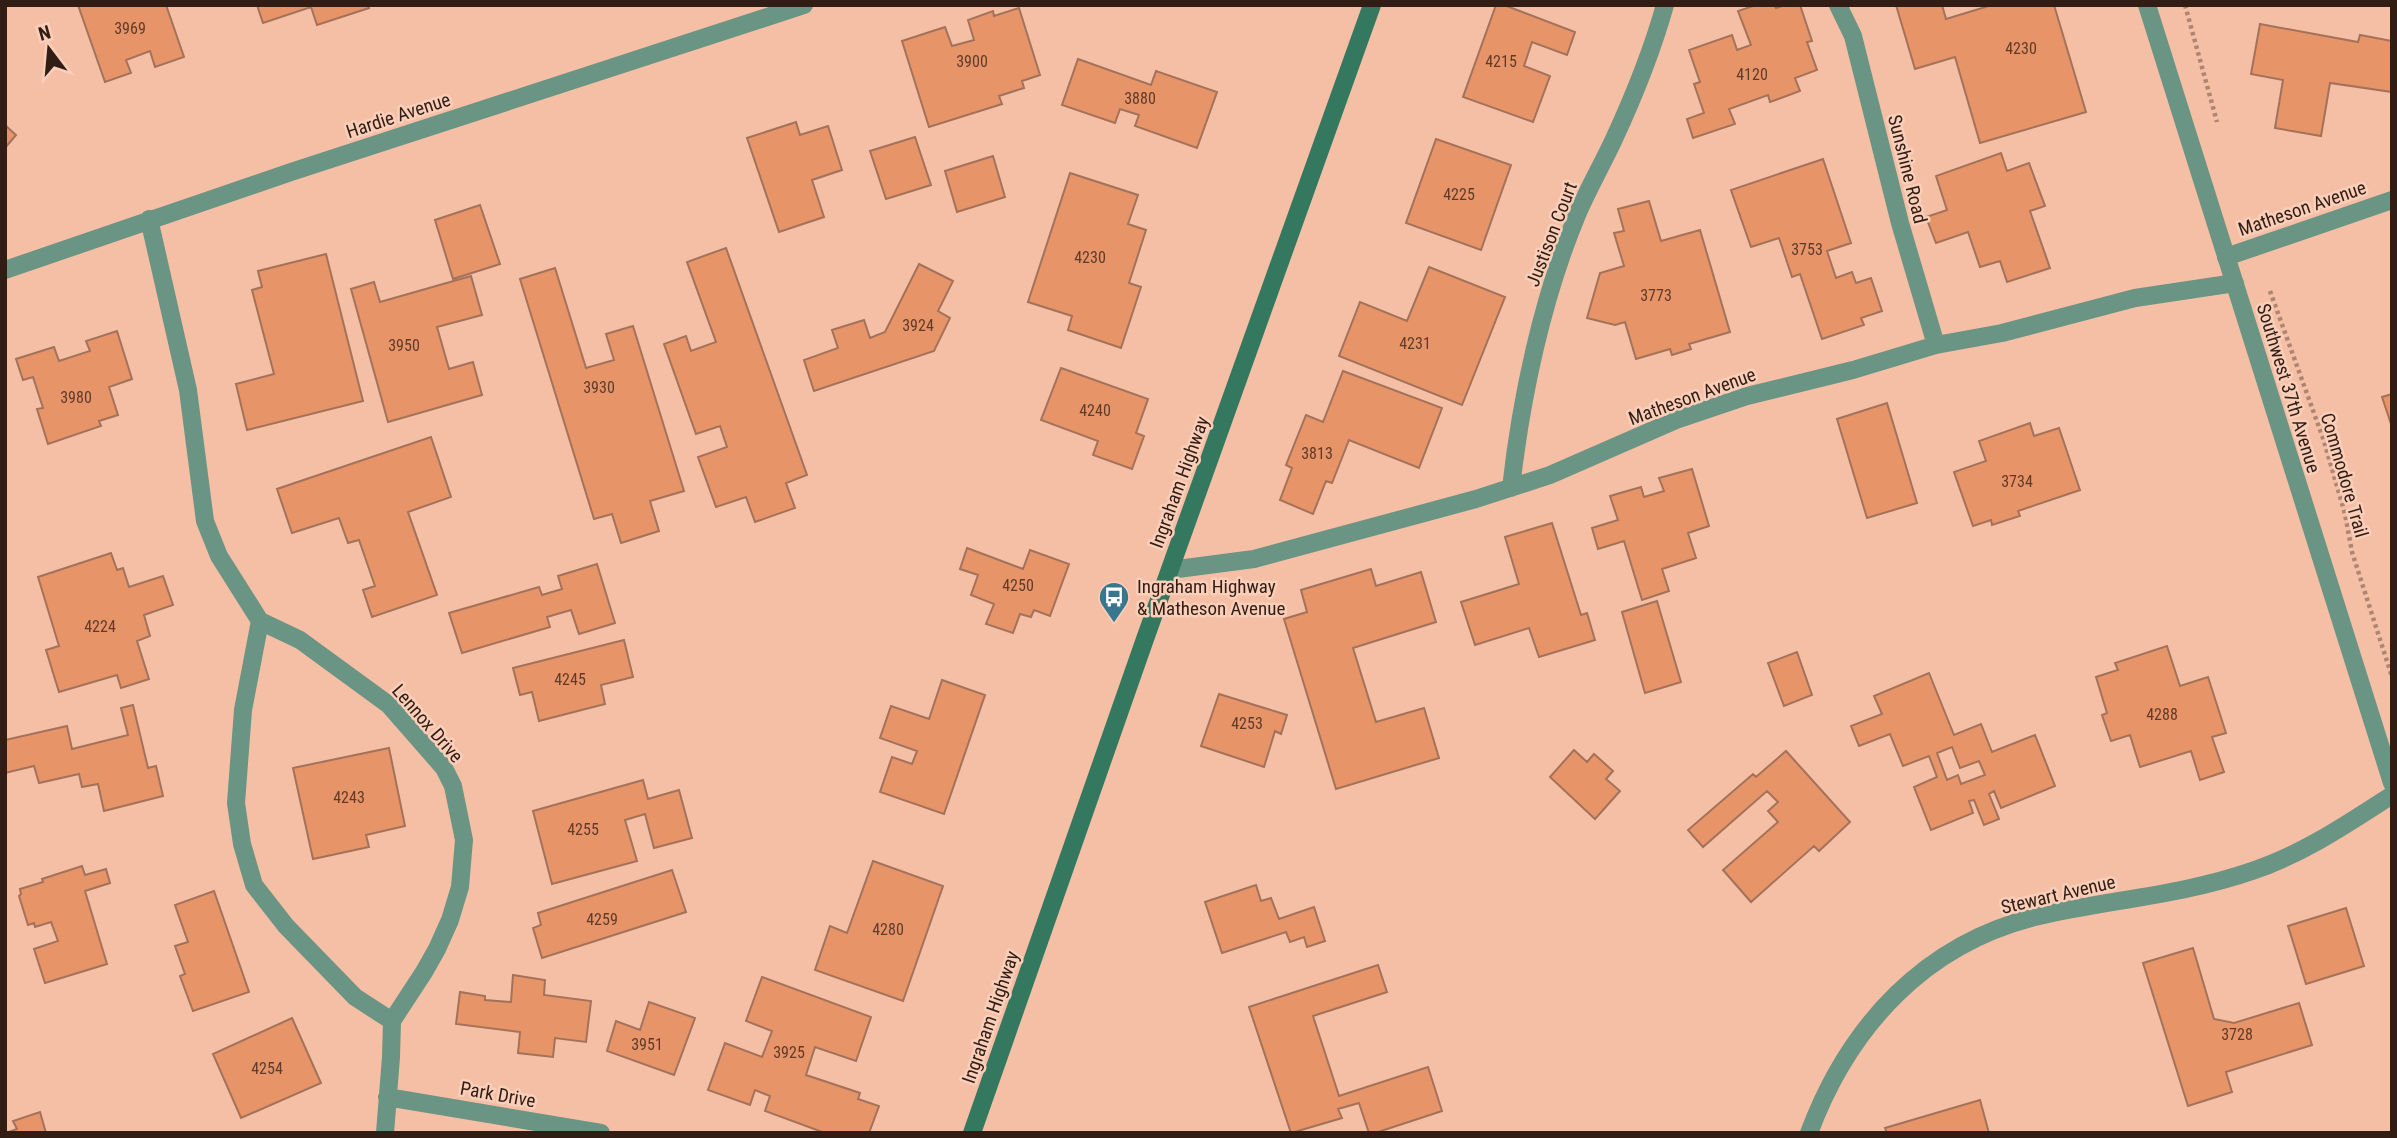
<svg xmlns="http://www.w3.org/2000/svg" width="2397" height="1138" viewBox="0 0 2397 1138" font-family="'Roboto Condensed',sans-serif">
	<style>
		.building { fill: #e89469; stroke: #a3725b; stroke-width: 2; fill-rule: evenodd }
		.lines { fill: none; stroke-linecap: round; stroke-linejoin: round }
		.path { stroke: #ae8571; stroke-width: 4.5; stroke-dasharray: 3.5 3.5; stroke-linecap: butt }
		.minor { stroke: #6a9483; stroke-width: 18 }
		.tertiary { stroke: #6a9483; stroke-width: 18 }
		.secondary { stroke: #347860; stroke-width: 18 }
		.labels { text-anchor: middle; stroke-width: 5; stroke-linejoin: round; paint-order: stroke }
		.number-label { font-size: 16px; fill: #5f3b29 }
		.street-label { font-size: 19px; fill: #311d14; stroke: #facfba }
		.poi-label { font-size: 19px; fill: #311d14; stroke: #facfba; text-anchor: start }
	</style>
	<rect width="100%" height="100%" fill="#f4bfa5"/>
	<path class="building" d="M78 5H166L184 57 155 67 150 51 126 60 131 73 105 82Z
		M257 5H368L369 8 317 25 311 7 263 23Z
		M1496 5H1504L1575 32 1567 55 1532 42 1524 66 1550 76 1533 122 1463 97Z
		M1756 5H1774L1776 8 1785 5H1800L1812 41 1807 42 1817 70 1795 78 1800 91 1770 102 1768 95 1729 109 1735 124 1693 138 1687 119 1704 113 1694 84 1700 82 1689 50 1732 35 1737 50 1751 45 1738 11Z
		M1896 5H1942L1946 19 1992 5H2054L2086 112 1980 143 1955 57 1915 69Z
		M1019 8 1040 75 1022 81 1024 88 999 96 1002 104 929 127 902 41 945 27 952 46 974 40 968 20 993 11 994 16Z
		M2260 24 2358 42 2360 35 2392 41V92L2330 83 2321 136 2275 128 2283 80 2251 74Z
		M1078 59 1151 85 1156 71 1217 92 1197 148 1135 126 1139 115 1120 109 1115 123 1062 105Z
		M796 122 800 135 828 126 842 170 812 180 824 217 779 232 747 138Z
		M5 125 16 135 5 148Z
		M915 137 931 185 886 199 870 151Z
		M1436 139 1511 165 1481 250 1406 223Z
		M2001 153 2007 171 2029 163 2045 206 2030 211 2050 268 2007 282 2000 261 1980 267 1968 232 1936 243 1926 217 1947 210 1936 176Z
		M993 156 1005 197 957 212 945 171Z
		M1823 159 1851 243 1827 251 1836 278 1852 272 1856 283 1871 278 1882 311 1861 318 1864 325 1822 339 1800 274 1792 277 1779 238 1751 247 1731 190Z
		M1070 173 1138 195 1128 224 1146 230 1129 283 1141 287 1121 348 1068 330 1072 316 1028 302Z
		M1649 201 1661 241 1700 230 1730 332 1689 344 1691 349 1672 355 1670 349 1636 359 1625 322 1615 325 1587 318 1600 273 1624 266 1614 233 1624 231 1618 209Z
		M480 205 500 264 453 279 435 220Z
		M726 248 807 475 786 483 795 508 755 522 746 497 716 507 698 457 727 447 720 426 696 434 664 344 686 336 691 351 716 342 687 262Z
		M326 254 363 401 247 430 236 384 274 374 252 290 262 287 258 271Z
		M919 264 953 281 938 311 950 318 934 351 814 391 804 360 838 348 832 330 864 320 870 338 885 332Z
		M1429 267 1505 297 1462 405 1339 356 1360 302 1407 321Z
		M555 268 586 368 614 360 606 334 633 326 684 491 650 501 659 531 621 543 612 514 594 519 520 279Z
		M471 276 482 315 437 327 449 369 473 362 482 395 388 422 351 289 374 282 380 302Z
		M117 331 132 379 109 387 118 415 99 421 101 426 48 444 37 409 43 408 33 377 23 380 16 359 54 347 59 361 90 351 86 341Z
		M1061 368 1148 399 1136 433 1144 436 1132 469 1093 455 1098 441 1041 420Z
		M1343 371 1442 408 1419 468 1349 440 1332 483 1326 481 1313 514 1280 500 1292 468 1286 465 1306 415 1323 422Z
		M2392 394V427L2382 397Z
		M1887 403 1917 503 1867 518 1837 419Z
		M2030 423 2034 436 2059 428 2080 490 2018 511 2020 516 1992 525 1991 520 1973 526 1954 472 1986 461 1979 441Z
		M431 437 451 497 408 512 437 595 372 617 363 590 375 586 359 540 348 543 339 518 292 533 277 489Z
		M1692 469 1709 526 1688 533 1696 558 1662 569 1669 591 1642 600 1624 541 1598 549 1592 528 1618 520 1610 496 1641 487 1644 497 1664 491 1659 478Z
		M1552 523 1581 615 1587 613 1595 640 1539 657 1529 628 1475 645 1461 602 1519 584 1505 537Z
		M967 548 1023 569 1030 550 1069 564 1050 616 1034 610 1031 617 1020 614 1013 633 986 624 994 604 971 595 978 575 960 569Z
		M111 553 117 570 123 568 129 587 163 576 173 605 144 615 150 636 137 641 149 679 121 688 117 675 59 692 46 650 59 646 38 577Z
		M597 564 615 623 579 634 571 610 547 617 550 627 462 653 449 613 539 587 542 595 562 589 558 576Z
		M1371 569 1376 586 1421 572 1436 622 1353 648 1376 722 1424 708 1439 758 1336 789 1284 619 1307 612 1301 590Z
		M1657 601 1681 682 1645 693 1622 612Z
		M624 640 633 677 601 685 605 704 539 721 532 692 520 695 513 668Z
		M2167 646 2180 686 2208 677 2226 733 2212 737 2224 772 2200 780 2191 751 2140 767 2130 735 2111 741 2102 715 2107 713 2096 677 2118 670 2115 663Z
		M1797 652 1812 695 1784 706 1768 663Z
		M1929 673 1954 735 1981 724 1992 752 2035 735 2055 786 2001 808 1994 791 1989 794 1999 819 1984 825 1974 800 1969 801 1973 813 1931 830 1914 787 1937 777 1929 756 1903 766 1890 734 1859 746 1851 726 1882 714 1874 696ZM1952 747 1960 768 1979 761 1985 775 1961 784 1958 775 1947 780 1937 753Z
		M942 680 985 695 944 814 880 792 892 757 912 764 917 751 880 738 891 706 929 719Z
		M1219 694 1287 715 1281 734 1275 731 1264 767 1201 746Z
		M133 705 148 768 156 766 163 796 104 811 98 784 82 787 79 774 39 783 34 766 5 773V740L67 726 72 749 128 735 121 708Z
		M389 748 405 826 366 835 369 847 313 859 293 768Z
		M1574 750 1587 762 1594 754 1613 771 1606 779 1620 791 1595 819 1550 777Z
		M1786 751 1850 822 1819 851 1814 846 1751 902 1723 870 1778 822 1768 811 1778 802 1767 791 1703 847 1688 830 1753 774 1756 777Z
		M643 780 648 799 679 790 692 838 654 848 645 814 625 820 637 861 552 884 533 811Z
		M873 861 943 886 903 1001 815 970 830 926 847 933Z
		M82 866 85 875 106 869 110 883 85 891 107 964 45 983 34 949 58 941 51 922 35 927 34 923 28 925 19 896 21 894 20 889 43 882 42 879Z
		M672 870 686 912 542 958 533 928 541 925 538 913Z
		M1256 885 1261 901 1271 898 1279 919 1314 907 1325 941 1307 947 1304 937 1290 942 1286 932 1222 953 1205 902Z
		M214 891 249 992 193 1011 180 976 185 974 175 946 188 942 175 905Z
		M2346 908 2364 966 2306 984 2288 926Z
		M2193 948 2214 1019 2234 1023 2299 1003 2312 1045 2226 1072 2232 1092 2188 1106 2143 963Z
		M1378 965 1387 992 1313 1016 1339 1096 1428 1067 1442 1111 1375 1133H1369L1359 1103 1338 1109 1342 1118 1291 1133 1249 1007Z
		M513 975 545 980 544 995 591 1001 586 1042 555 1038 553 1057 518 1053 520 1032 456 1024 460 992 485 996V1000L511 1002Z
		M762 977 871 1017 856 1061 815 1047 806 1075 860 1093 858 1099 879 1106 869 1133H825L765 1111 770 1096 755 1090 750 1105 708 1090 725 1043 762 1057 772 1031 746 1021Z
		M649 1002 695 1018 674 1075 607 1051 616 1021 640 1030Z
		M292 1018 321 1083 241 1118 213 1054Z
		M1980 1100 1989 1133H1887L1885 1128Z
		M40 1112 46 1133H6L17 1129 13 1121Z"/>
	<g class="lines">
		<path class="path" d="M2185 5 2217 122
			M2270 291 2324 441 2345 514 2352 552 2392 677"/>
		<path class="minor" d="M1838 5 1853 36 1900 223 1936 345
			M149 219 188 390 205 521 219 556 260 621 300 640 389 705 444 768 453 786 464 840 460 887 450 920 437 949 424 972 392 1021 391 1057 385 1133
			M2226 257 2392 200
			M5 270 291 172 804 5
			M1511 488C1521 398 1542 299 1577 215 1588 189 1602 165 1614 139 1634 96 1652 51 1665 5
			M1170 570 1254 559 1476 499 1550 475 1676 420 1747 396 1853 370 1936 345 2002 333 2135 298 2235 283
			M260 621 243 710 236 803 242 844 254 885 286 926 355 997 392 1021
			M387 1097 601 1133
			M1809 1133C1849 1026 1925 943 2039 916 2109 900 2183 895 2252 871 2303 854 2347 824 2392 795"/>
		<path class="tertiary" d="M2147 5 2392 783"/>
		<path class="secondary" d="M972 1133 1145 639 1372 5"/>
	</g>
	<defs>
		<g id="bus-pin" transform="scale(1.575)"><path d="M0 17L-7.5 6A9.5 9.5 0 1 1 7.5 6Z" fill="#3b768f" stroke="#facfba"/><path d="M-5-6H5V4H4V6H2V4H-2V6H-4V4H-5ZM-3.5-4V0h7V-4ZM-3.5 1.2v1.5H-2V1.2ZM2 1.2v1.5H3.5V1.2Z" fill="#fff"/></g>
	</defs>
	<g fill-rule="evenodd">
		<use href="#bus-pin" x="1114" y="597"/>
	</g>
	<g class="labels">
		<g class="number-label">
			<text x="130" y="34">3969</text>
			<text x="2021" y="54">4230</text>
			<text x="972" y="67">3900</text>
			<text x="1501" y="67">4215</text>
			<text x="1752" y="80">4120</text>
			<text x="1140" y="104">3880</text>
			<text x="1459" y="200">4225</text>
			<text x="1807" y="255">3753</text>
			<text x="1090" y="263">4230</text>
			<text x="1656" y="301">3773</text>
			<text x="918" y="331">3924</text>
			<text x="1415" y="349">4231</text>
			<text x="404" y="351">3950</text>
			<text x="599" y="393">3930</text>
			<text x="76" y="403">3980</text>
			<text x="1095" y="416">4240</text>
			<text x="1317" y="459">3813</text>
			<text x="2017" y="487">3734</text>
			<text x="1018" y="591">4250</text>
			<text x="100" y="632">4224</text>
			<text x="570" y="685">4245</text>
			<text x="2162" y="720">4288</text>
			<text x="1247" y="729">4253</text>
			<text x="349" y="803">4243</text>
			<text x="583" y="835">4255</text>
			<text x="602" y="925">4259</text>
			<text x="888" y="935">4280</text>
			<text x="2237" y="1040">3728</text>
			<text x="647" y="1050">3951</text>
			<text x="789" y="1058">3925</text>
			<text x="267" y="1074">4254</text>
		</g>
		<g class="street-label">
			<text transform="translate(398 115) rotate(-18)" y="7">Hardie Avenue</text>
			<text transform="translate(1908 169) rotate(76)" y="7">Sunshine Road</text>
			<text transform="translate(2302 208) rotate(-19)" y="7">Matheson Avenue</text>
			<text transform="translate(1551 234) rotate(-69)" y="7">Justison Court</text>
			<text transform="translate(2289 388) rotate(73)" y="7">Southwest 37th Avenue</text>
			<text transform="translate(1692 396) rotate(-20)" y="7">Matheson Avenue</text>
			<text transform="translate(2345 475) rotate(74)" y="7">Commodore Trail</text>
			<text transform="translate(1179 482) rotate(-70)" y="7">Ingraham Highway</text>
			<text transform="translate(428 723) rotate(49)" y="7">Lennox Drive</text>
			<text transform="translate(2058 894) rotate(-13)" y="7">Stewart Avenue</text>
			<text transform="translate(990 1017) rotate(-71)" y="7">Ingraham Highway</text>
			<text transform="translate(498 1094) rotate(10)" y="7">Park Drive</text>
		</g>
		<g class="poi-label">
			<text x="1137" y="593">Ingraham Highway<tspan x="1137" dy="22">&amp; Matheson Avenue</tspan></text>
		</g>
	</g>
	<rect width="2397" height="1138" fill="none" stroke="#311d14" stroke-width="14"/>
	<g transform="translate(49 49) rotate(344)" stroke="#facfba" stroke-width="5" paint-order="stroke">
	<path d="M0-5L12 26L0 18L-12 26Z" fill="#311d14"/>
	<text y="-10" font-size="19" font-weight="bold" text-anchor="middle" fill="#311d14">N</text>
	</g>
</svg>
